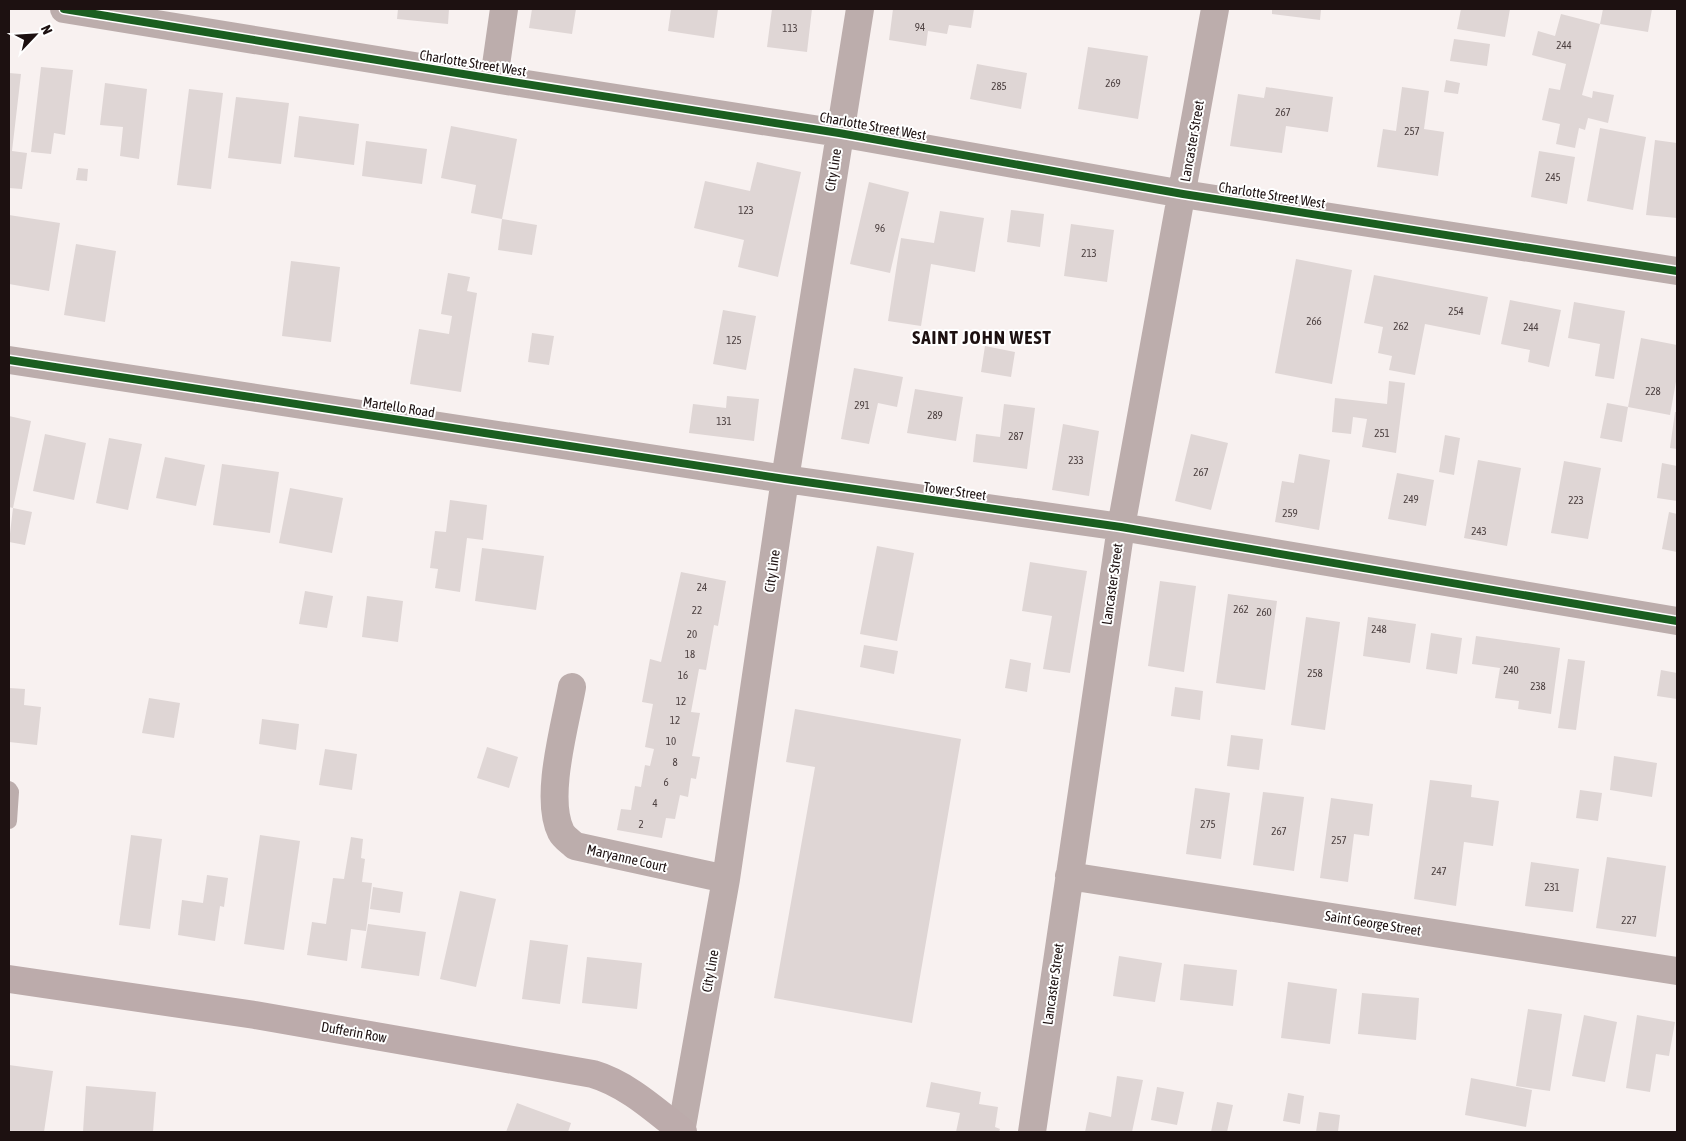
<svg xmlns="http://www.w3.org/2000/svg" width="1686" height="1141" viewBox="0 0 1686 1141" font-family="'Asap Condensed',sans-serif">
	<style>
		.building { fill: #dfd6d5 }
		.lines { fill: none; stroke-linecap: round; stroke-linejoin: round }
		.lane { stroke: #bcadac; stroke-width: 16 }
		.street { stroke: #bcadac; stroke-width: 28 }
		.secondary { stroke: #bcabab; stroke-width: 28 }
		.cycleway-casing { stroke: #fff; stroke-width: 11 }
		.cycleway { stroke: #1b5e20; stroke-width: 8 }
		.labels { text-anchor: middle; stroke-width: 4; stroke-linejoin: round; paint-order: stroke }
		.number-label { font-size: 11px; fill: #4e4242 }
		.street-label { font-size: 14px; fill: #1d1111; stroke: #fff }
		.district-label { font-size: 19px; font-weight: bold; letter-spacing: 1px; fill: #1d1111; stroke: #fff }
	</style>
	<rect width="100%" height="100%" fill="#f8f1f0"/>
	<path class="building" d="M398 9H449L448 24 397 19Z
		M532 9H576L572 34 529 28Z
		M671 9H718L714 38 668 31Z
		M772 9H812L807 52 767 47Z
		M893 9H974L971 28 949 25 947 34 928 31 926 46 889 40Z
		M1272 9H1321L1320 20 1272 14Z
		M1461 9H1510L1505 37 1457 29Z
		M1603 9H1652L1648 32 1600 24Z
		M1561 14 1600 24 1582 95 1592 98 1593 91 1614 95 1608 123 1588 118 1585 130 1579 128 1575 148 1556 144 1560 124 1542 120 1549 88 1560 90 1566 64 1532 55 1538 31 1555 36Z
		M1454 39 1490 44 1487 66 1450 61Z
		M1088 47 1148 56 1138 119 1078 109Z
		M977 64 1027 73 1021 109 970 99Z
		M41 67 73 70 65 135 54 133 51 154 31 152Z
		M9 73 21 74 12 151 27 153 22 189 9 188Z
		M1446 80 1460 83 1458 94 1444 92Z
		M105 83 147 89 139 159 120 156 123 127 100 125Z
		M1266 87 1333 97 1328 132 1286 126 1282 153 1230 146 1238 94 1264 98Z
		M1402 87 1429 91 1424 129 1444 132 1438 176 1377 167 1383 129 1396 131Z
		M189 89 223 93 211 189 177 185Z
		M236 97 289 103 281 164 228 158Z
		M299 116 359 124 354 165 294 157Z
		M451 126 517 139 502 219 537 225 532 255 498 250 502 219 471 213 476 185 441 178Z
		M1600 128 1646 137 1633 210 1587 201Z
		M1655 140 1677 143V218L1646 215Z
		M366 141 427 149 422 184 362 176Z
		M1539 151 1575 157 1567 204 1531 197Z
		M757 162 801 172 778 277 738 267 744 240 694 228 705 181 750 191Z
		M78 168 88 169 87 181 76 180Z
		M869 182 909 192 890 273 850 264Z
		M1011 210 1044 214 1040 247 1007 242Z
		M940 211 984 218 975 272 931 264 921 326 888 321 901 238 934 243Z
		M9 215 60 223 49 291 9 284Z
		M1071 224 1114 230 1107 282 1064 276Z
		M76 244 116 251 105 322 64 315Z
		M1296 259 1352 270 1332 384 1275 373Z
		M291 261 340 267 331 342 282 336Z
		M448 273 470 277 467 291 477 293 461 392 410 384 419 329 449 334 452 316 441 314Z
		M1374 275 1488 297 1480 335 1425 324 1415 375 1389 370 1392 356 1378 353 1383 327 1364 323Z
		M1510 300 1561 310 1549 367 1528 362 1530 350 1501 344Z
		M1574 302 1625 311 1614 379 1595 376 1600 344 1568 338Z
		M723 310 756 316 746 370 713 364Z
		M532 333 554 336 549 365 528 362Z
		M1641 338 1677 345V376L1670 415 1628 407Z
		M985 346 1015 352 1011 377 981 372Z
		M854 368 903 377 897 407 878 403 869 444 841 439Z
		M1389 381 1405 383 1396 453 1362 447 1367 419 1353 417 1351 434 1332 432 1335 398 1387 404Z
		M915 389 963 397 956 441 907 433Z
		M727 396 759 399 754 441 689 433 693 404 726 408Z
		M1607 403 1628 407 1622 442 1600 438Z
		M1004 404 1035 408 1027 469 973 462 976 434 1000 437Z
		M1675 412H1677V449L1670 448Z
		M9 416 31 421 13 508 9 507Z
		M1063 424 1099 431 1089 496 1052 490Z
		M45 434 86 443 74 500 33 491Z
		M1191 434 1228 443 1211 510 1175 501Z
		M1445 435 1460 438 1454 475 1439 472Z
		M109 438 142 444 128 510 96 503Z
		M1299 454 1330 460 1319 530 1275 522 1282 481 1294 483Z
		M165 457 205 465 196 506 156 498Z
		M1478 460 1521 468 1507 546 1464 538Z
		M1564 461 1601 468 1588 539 1551 533Z
		M1662 463 1677 466V501L1657 498Z
		M222 464 279 472 270 533 213 525Z
		M1397 473 1434 480 1426 526 1388 519Z
		M290 488 343 498 332 553 279 543Z
		M450 500 487 505 483 540 467 538 460 592 435 588 438 569 430 568 435 531 446 532Z
		M13 508 32 512 25 545 9 542Z
		M1669 512 1677 514V552L1662 549Z
		M877 546 914 553 897 641 860 634Z
		M482 548 544 556 536 610 475 601Z
		M1030 562 1087 571 1070 673 1043 669 1052 616 1022 611Z
		M681 572 726 581 718 626 714 625 706 670 699 669 691 712 700 713 692 756 700 757 696 779 691 778 688 797 680 795 675 819 666 818 662 838 617 830 621 809 631 810 635 786 641 787 645 765 650 766 654 749 645 747 653 704 642 702 650 659 661 662Z
		M1160 581 1196 586 1184 672 1148 666Z
		M305 591 333 596 327 628 299 624Z
		M1228 594 1277 601 1265 690 1216 683Z
		M367 596 403 601 398 642 362 637Z
		M1306 617 1340 622 1325 730 1291 725Z
		M1368 617 1416 624 1410 663 1363 656Z
		M1431 633 1462 638 1457 674 1426 669Z
		M1476 636 1560 648 1551 714 1518 709 1519 701 1495 698 1500 668 1472 664Z
		M864 645 898 651 894 674 860 667Z
		M1010 659 1031 663 1027 692 1005 688Z
		M1568 659 1585 661 1576 730 1558 728Z
		M1661 670 1677 673V699L1657 696Z
		M1175 687 1203 691 1200 720 1171 716Z
		M9 688 25 689 24 705 41 707 37 745 9 742Z
		M149 698 180 703 174 738 142 733Z
		M795 709 961 739 912 1023 774 998 815 767 786 762Z
		M262 719 299 724 296 750 259 744Z
		M1231 735 1263 739 1259 770 1227 766Z
		M487 747 518 757 509 788 477 778Z
		M325 749 357 754 352 790 319 785Z
		M1614 756 1657 763 1652 797 1610 790Z
		M1430 780 1472 785 1471 797 1499 801 1493 846 1464 842 1456 906 1414 899Z
		M1195 788 1230 793 1221 859 1186 854Z
		M1580 790 1602 793 1598 821 1576 818Z
		M1263 792 1304 797 1294 871 1253 865Z
		M1331 798 1373 804 1369 836 1354 834 1348 882 1320 878Z
		M131 835 162 839 150 929 119 925Z
		M260 835 300 841 284 950 244 944Z
		M351 837 363 839 361 858 365 859 362 882 372 883 366 931 351 929 347 961 307 955 312 922 326 924 333 878 344 879Z
		M1607 857 1666 866 1656 937 1596 928Z
		M1531 862 1579 869 1573 912 1525 906Z
		M207 875 228 878 224 907 220 906 215 941 178 935 182 900 203 903Z
		M373 887 403 892 400 913 370 909Z
		M460 891 496 899 476 987 440 979Z
		M368 924 426 932 419 976 361 968Z
		M530 940 568 945 560 1004 522 999Z
		M1119 956 1162 963 1155 1002 1113 996Z
		M587 957 642 963 637 1009 582 1003Z
		M1184 964 1237 970 1233 1006 1180 1000Z
		M1288 982 1337 989 1330 1044 1281 1038Z
		M1362 993 1419 998 1416 1040 1358 1034Z
		M1528 1009 1562 1014 1550 1091 1516 1086Z
		M1584 1015 1617 1022 1605 1082 1572 1076Z
		M1637 1015 1675 1022 1669 1056 1656 1054 1650 1092 1626 1088Z
		M9 1065 53 1071 44 1132H9Z
		M1117 1076 1143 1080 1132 1132H1085L1089 1112 1111 1117Z
		M1471 1078 1532 1090 1526 1127 1465 1115Z
		M931 1082 981 1092 979 1104 998 1107 995 1127 1000 1129 999 1132H956L960 1113 926 1107Z
		M86 1086 156 1092 153 1132H83Z
		M1157 1087 1184 1092 1177 1125 1151 1120Z
		M1288 1093 1304 1096 1300 1124 1283 1121Z
		M1217 1102 1233 1105 1227 1132H1211Z
		M517 1103 571 1123 568 1132H506Z
		M1319 1112 1340 1115 1338 1132H1316Z"/>
	<g class="lines">
		<path class="lane" d="M9 789 11 792 9 821"/>
		<path class="street" d="M64 9 494 79 839 133 1183 194 1677 271
			M494 79 504 9
			M9 360 785 479 1121 527 1677 621
			M572 687C565 726 544 798 561 832 564 838 571 842 575 846L726 879
			M1069 876 1677 971
			M681 1132 726 879 785 479 860 9
			M1032 1132 1121 527 1215 9"/>
		<path class="secondary" d="M9 979 255 1015 593 1074C627 1084 655 1110 683 1132"/>
		<g class="cycleway-casing">
			<path id="cycleway" d="M64 9 494 79 839 133 1183 194 1677 271
				M9 360 785 479 1121 527 1677 621"/>
		</g>
		<use href="#cycleway" class="cycleway"/>
	</g>
	<g class="labels">
		<g class="number-label">
			<text x="920" y="31">94</text>
			<text x="790" y="32">113</text>
			<text x="1564" y="49">244</text>
			<text x="1113" y="87">269</text>
			<text x="999" y="90">285</text>
			<text x="1283" y="116">267</text>
			<text x="1412" y="135">257</text>
			<text x="1553" y="181">245</text>
			<text x="746" y="214">123</text>
			<text x="880" y="232">96</text>
			<text x="1089" y="257">213</text>
			<text x="1456" y="315">254</text>
			<text x="1314" y="325">266</text>
			<text x="1401" y="330">262</text>
			<text x="1531" y="331">244</text>
			<text x="734" y="344">125</text>
			<text x="1653" y="395">228</text>
			<text x="862" y="409">291</text>
			<text x="935" y="419">289</text>
			<text x="724" y="425">131</text>
			<text x="1382" y="437">251</text>
			<text x="1016" y="440">287</text>
			<text x="1076" y="464">233</text>
			<text x="1201" y="476">267</text>
			<text x="1411" y="503">249</text>
			<text x="1576" y="504">223</text>
			<text x="1290" y="517">259</text>
			<text x="1479" y="535">243</text>
			<text x="702" y="591">24</text>
			<text x="1241" y="613">262</text>
			<text x="697" y="614">22</text>
			<text x="1264" y="616">260</text>
			<text x="1379" y="633">248</text>
			<text x="692" y="638">20</text>
			<text x="690" y="658">18</text>
			<text x="1511" y="674">240</text>
			<text x="1315" y="677">258</text>
			<text x="683" y="679">16</text>
			<text x="1538" y="690">238</text>
			<text x="681" y="705">12</text>
			<text x="675" y="724">12</text>
			<text x="671" y="745">10</text>
			<text x="675" y="766">8</text>
			<text x="666" y="786">6</text>
			<text x="655" y="807">4</text>
			<text x="641" y="828">2</text>
			<text x="1208" y="828">275</text>
			<text x="1279" y="835">267</text>
			<text x="1339" y="844">257</text>
			<text x="1439" y="875">247</text>
			<text x="1552" y="891">231</text>
			<text x="1629" y="924">227</text>
		</g>
		<g class="street-label">
			<text transform="translate(473 63) rotate(9)" y="5">Charlotte Street West</text>
			<text transform="translate(873 126) rotate(10)" y="5">Charlotte Street West</text>
			<text transform="translate(1192 141) rotate(-80)" y="5">Lancaster Street</text>
			<text transform="translate(833 170) rotate(-81)" y="5">City Line</text>
			<text transform="translate(1272 195) rotate(9)" y="5">Charlotte Street West</text>
			<text transform="translate(399 407) rotate(9)" y="5">Martello Road</text>
			<text transform="translate(955 491) rotate(8)" y="5">Tower Street</text>
			<text transform="translate(772 571) rotate(-82)" y="5">City Line</text>
			<text transform="translate(1112 584) rotate(-82)" y="5">Lancaster Street</text>
			<text transform="translate(627 858) rotate(13)" y="5">Maryanne Court</text>
			<text transform="translate(1373 923) rotate(9)" y="5">Saint George Street</text>
			<text transform="translate(710 971) rotate(-80)" y="5">City Line</text>
			<text transform="translate(1053 984) rotate(-82)" y="5">Lancaster Street</text>
			<text transform="translate(354 1032) rotate(10)" y="5">Dufferin Row</text>
		</g>
		<g class="district-label">
			<text x="982" y="344">SAINT JOHN WEST</text>
		</g>
	</g>
	<rect width="1686" height="1141" fill="none" stroke="#1d1111" stroke-width="20"/>
	<g transform="translate(35 35) rotate(65)" stroke="#ffffff" stroke-width="4" paint-order="stroke">
	<path d="M0-4L9 19L0 12L-9 19Z" fill="#1d1111"/>
	<text y="-8" font-size="14" font-weight="bold" text-anchor="middle" fill="#1d1111">N</text>
	</g>
</svg>
